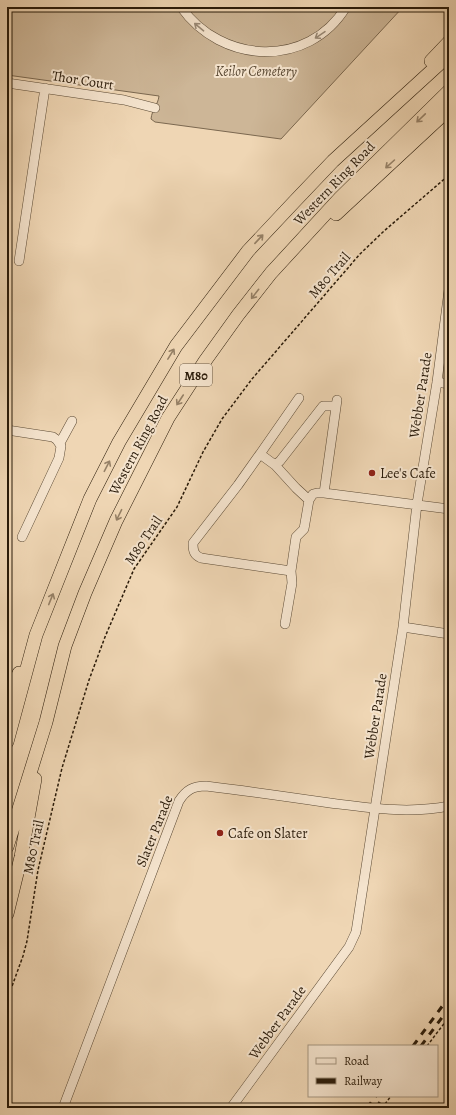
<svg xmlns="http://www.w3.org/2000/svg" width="456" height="1115" viewBox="0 0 456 1115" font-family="Alegreya,serif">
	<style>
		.green { fill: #cdb697; stroke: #7b6850 }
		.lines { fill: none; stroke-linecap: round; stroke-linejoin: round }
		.minor-casing { stroke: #5a4934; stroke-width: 10 }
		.highway-casing { stroke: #291a09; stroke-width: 14 }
		.path { stroke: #291a09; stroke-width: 1.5; stroke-dasharray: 3 2; stroke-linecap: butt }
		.minor { stroke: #f5e4ce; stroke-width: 9 }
		.highway { stroke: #efd6b4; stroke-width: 13 }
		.rail { stroke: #291a09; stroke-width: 3; stroke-dasharray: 7 7; stroke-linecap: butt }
		.oneway { stroke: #998975 }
		.oneway2 { stroke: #968167 }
		.poi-dot { fill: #8f2418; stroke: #f5e4ce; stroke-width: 1.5 }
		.labels { text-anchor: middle; stroke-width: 4; stroke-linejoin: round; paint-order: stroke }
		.shield { fill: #f5e4ce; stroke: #665744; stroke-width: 1 }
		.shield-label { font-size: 13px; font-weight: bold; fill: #291a09 }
		.park-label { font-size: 14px; font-style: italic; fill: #5a4934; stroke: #f5e4ce }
		.street-label { font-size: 14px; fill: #291a09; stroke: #f5e4ce }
		.poi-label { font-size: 14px; fill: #291a09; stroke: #f5e4ce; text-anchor: start }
	</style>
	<rect width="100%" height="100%" fill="#efd6b4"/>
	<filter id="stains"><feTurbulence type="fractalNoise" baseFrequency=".005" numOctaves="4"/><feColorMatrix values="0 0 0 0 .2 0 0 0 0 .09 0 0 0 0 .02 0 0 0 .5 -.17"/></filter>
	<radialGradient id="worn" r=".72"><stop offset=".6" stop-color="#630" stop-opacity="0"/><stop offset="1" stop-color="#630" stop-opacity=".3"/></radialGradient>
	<path class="green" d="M7 7H403L281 139 155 122 151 119C152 109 158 105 159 96L7 75Z"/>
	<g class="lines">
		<g class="minor-casing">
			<path id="minor" d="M181 7C221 64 308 69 346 7
				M7 83 124 100 155 108
				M19 261 45 88
				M437 382 449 384
				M7 430 53 437 57 440 61 446 59 458 22 537
				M60 443 72 421
				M260 454 299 398
				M275 465 296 488 309 500
				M324 493 337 400
				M291 571 201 558C194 555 193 551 193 543L238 485 260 454 275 465 280 461 323 406H336
				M285 624 292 583 291 571 296 537 304 529 309 500 313 494 317 493H324L449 509
				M403 627 449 634
				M63 1108 179 801C186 790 193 786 206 786 247 791 289 797 330 803 370 808 409 814 449 806
				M231 1108 349 947 356 932 403 627 417 504 437 382 449 290"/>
		</g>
		<g class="highway-casing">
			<path id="highway" d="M431 61 449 42
				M336 214 449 109
				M7 702 19 673
				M7 742 36 635 90 499 119 442 176 346 248 251 294 202 333 161 449 55
				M7 847 46 722 65 646 85 593 116 521 168 418 205 361 238 315 271 273 340 198 449 91
				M7 914 21 857 35 779"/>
		</g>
		<path class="path" d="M7 1000 23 956 27 941 38 870 62 768 89 680 105 637 134 569 177 507 203 452 222 419 252 379 360 254 384 231 449 175
			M427 1046 449 1017
			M382 1108 391 1096"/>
		<use href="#minor" class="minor"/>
		<use href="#highway" class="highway"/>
		<path class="rail" d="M413 1046 449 997
			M421 1046 449 1008
			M367 1108 376 1096
			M376 1108 384 1096"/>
	</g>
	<defs><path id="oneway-shaft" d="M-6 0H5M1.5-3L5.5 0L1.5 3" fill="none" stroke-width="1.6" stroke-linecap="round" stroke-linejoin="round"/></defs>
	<g class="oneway">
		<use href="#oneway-shaft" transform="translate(199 27) rotate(-140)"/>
		<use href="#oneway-shaft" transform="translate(320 35) rotate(146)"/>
	</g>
	<g class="oneway2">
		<use href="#oneway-shaft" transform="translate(421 118) rotate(136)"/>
		<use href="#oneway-shaft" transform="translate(390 164) rotate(138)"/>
		<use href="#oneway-shaft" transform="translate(259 239) rotate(-47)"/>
		<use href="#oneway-shaft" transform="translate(255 294) rotate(128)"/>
		<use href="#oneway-shaft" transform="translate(171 354) rotate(-58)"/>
		<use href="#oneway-shaft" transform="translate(180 400) rotate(123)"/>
		<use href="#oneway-shaft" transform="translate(107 466) rotate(-63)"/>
		<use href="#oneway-shaft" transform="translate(119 515) rotate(116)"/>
		<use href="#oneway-shaft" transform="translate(51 599) rotate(-68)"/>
	</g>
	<g class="poi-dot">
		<circle cx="372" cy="473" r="4"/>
		<circle cx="220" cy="833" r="4"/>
	</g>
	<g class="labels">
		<rect class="shield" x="180" y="364" width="32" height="22" rx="3"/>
		<g class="shield-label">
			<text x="196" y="380">M80</text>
		</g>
		<g class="park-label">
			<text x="256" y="76">Keilor Cemetery</text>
		</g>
		<g class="street-label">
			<text transform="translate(83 80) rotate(9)" y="5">Thor Court</text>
			<text transform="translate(334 183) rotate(-46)" y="5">Western Ring Road</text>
			<text transform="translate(329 275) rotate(-49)" y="5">M80 Trail</text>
			<text transform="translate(420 395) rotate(-81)" y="5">Webber Parade</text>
			<text transform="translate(138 445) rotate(-62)" y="5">Western Ring Road</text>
			<text transform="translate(143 540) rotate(-56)" y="5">M80 Trail</text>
			<text transform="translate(375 716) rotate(-81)" y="5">Webber Parade</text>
			<text transform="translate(154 831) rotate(-68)" y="5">Slater Parade</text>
			<text transform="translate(33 847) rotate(-78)" y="5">M80 Trail</text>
			<text transform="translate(277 1022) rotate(-54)" y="5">Webber Parade</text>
		</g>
		<g class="poi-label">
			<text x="380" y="478">Lee's Cafe</text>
			<text x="228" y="838">Cafe on Slater</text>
		</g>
	</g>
	<rect width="456" height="1115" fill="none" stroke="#efd6b4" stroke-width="24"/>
	<rect x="8" y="8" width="440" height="1099" fill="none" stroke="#291a09" stroke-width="2"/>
	<rect x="12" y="12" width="432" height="1091" fill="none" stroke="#291a09"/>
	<rect x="308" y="1045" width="130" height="52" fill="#f5e4ce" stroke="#a3937f"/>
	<rect x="316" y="1058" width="20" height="6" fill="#f5e4ce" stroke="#a3937f"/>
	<text x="344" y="1065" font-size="12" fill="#291a09">Road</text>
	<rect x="316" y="1078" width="20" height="6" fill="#291a09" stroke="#a3937f"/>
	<text x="344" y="1085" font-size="12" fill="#291a09">Railway</text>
	<rect width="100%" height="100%" filter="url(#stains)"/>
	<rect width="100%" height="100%" fill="url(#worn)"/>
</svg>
